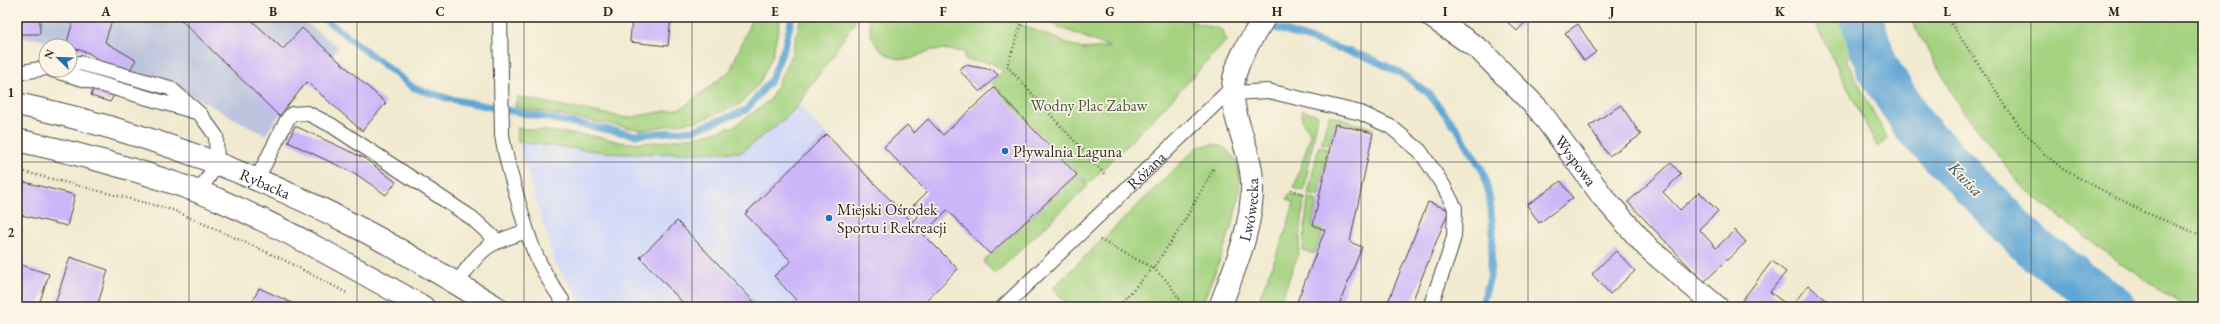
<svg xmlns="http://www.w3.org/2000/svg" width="2220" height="324" viewBox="0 0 2220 324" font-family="'EB Garamond',serif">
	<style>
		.built { fill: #d2d9f9 }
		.industrial { fill: #bcc3de }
		.green { fill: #a5d381; stroke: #687f56 }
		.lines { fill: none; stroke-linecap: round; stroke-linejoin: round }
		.stream { stroke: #5fa6d5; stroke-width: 7 }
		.river { stroke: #5fa6d5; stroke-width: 43 }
		.building { fill: #ccb5f9 }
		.lane-casing { stroke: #494844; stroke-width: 16 }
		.street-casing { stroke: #494844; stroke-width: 24 }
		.secondary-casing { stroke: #494844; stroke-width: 24 }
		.primary-casing { stroke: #494844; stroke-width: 24 }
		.path { stroke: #494844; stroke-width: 2.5; stroke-dasharray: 1 3; stroke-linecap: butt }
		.lane { stroke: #fff; stroke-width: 14 }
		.street { stroke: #fff; stroke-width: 22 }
		.secondary { stroke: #fff; stroke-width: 22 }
		.primary { stroke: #fff; stroke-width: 22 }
		.grid { fill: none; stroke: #2b2b2b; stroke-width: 1; stroke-opacity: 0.55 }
		.poi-dot { fill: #1f6fb2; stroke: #fcf5e5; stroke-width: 1.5 }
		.labels { text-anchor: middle; stroke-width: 3.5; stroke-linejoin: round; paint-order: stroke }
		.park-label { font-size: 16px; fill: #4a5540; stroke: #fcf5e5 }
		.poi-label { font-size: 16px; fill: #2b2b2b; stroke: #fcf5e5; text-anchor: start }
		.street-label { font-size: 16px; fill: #2b2b2b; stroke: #fcf5e5 }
		.water-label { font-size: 17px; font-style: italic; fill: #3d5666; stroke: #fcf5e5 }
		.neatline { fill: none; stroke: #2b2b2b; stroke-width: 1.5 }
		.grid-label { font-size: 13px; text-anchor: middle; font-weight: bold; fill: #2b2b2b }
	</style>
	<rect width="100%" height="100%" fill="#fcf5e5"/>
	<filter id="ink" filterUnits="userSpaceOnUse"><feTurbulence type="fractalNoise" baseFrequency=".025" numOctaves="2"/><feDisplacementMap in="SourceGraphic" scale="8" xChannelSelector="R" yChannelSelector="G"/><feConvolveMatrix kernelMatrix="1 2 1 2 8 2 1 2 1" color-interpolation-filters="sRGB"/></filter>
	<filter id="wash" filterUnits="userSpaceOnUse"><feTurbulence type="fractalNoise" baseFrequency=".012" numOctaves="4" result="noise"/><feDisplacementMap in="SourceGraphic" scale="16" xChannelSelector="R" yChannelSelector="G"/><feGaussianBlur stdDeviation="0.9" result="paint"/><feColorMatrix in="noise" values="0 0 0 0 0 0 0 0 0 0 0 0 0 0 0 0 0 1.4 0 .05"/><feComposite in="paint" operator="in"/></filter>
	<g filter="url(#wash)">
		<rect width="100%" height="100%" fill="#f1ead0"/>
		<path class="built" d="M798 105 958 269 919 307H585L555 263 518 142 622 154 742 152 786 118Z"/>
		<path class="industrial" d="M17 17H74L66 46 37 39 17 38Z
			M113 17H298L339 47 278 117 265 135 167 82 129 71 136 60 105 43Z"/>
		<path class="green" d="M753 17H781L772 57 759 84 739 105 697 121 641 130 515 107 517 97 627 118 682 108 730 71Z
			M801 17H858L798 105 786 118 742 152 622 154 518 142 517 128 593 136 625 143 661 142 699 136 735 126 770 100 793 51Z
			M870 17H1002L1082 49 1109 47 1034 17H1150L1182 19 1223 30 1226 41 1159 113 1088 184 992 84 1003 70 991 63 965 60V52C955 51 943 48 933 50 925 51 918 57 910 59 885 62 866 41 870 17Z
			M1812 17H1837L1854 53 1846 60 1887 138 1878 148Z
			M1909 17H2203V307H2186L2121 264 2022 187 1963 111Z
			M1302 110 1318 115 1304 191 1294 188 1310 137 1309 130 1302 122Z
			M1329 115 1374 129 1334 123 1329 145 1321 143Z
			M1214 144C1225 147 1234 154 1238 166 1248 201 1214 273 1201 307H1070L1053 288 1193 151 1199 147Z
			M1319 146 1328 149 1318 197 1308 194Z
			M1077 175 1088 186 995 274 983 262Z
			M1290 193 1304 198 1299 251 1279 307H1256L1284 236 1294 203 1287 199Z
			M1308 197 1317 201 1312 225 1323 231 1314 254 1303 250Z"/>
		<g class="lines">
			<path class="stream" d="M322 17 414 88 450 99 635 135 694 130 746 110 771 80 785 46 792 17
				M1241 17 1369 58 1399 72 1428 93 1458 130 1484 173 1490 200 1493 232 1490 278 1481 307"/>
			<path class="river" d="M1861 17 1877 67 1915 127 2031 246 2115 307"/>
		</g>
		<g id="blocks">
			<path class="building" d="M17 17H40V34H17Z
				M74 17H113L105 42 136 60 129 71 167 82 161 106 115 94 110 102 91 96 101 62 89 53 66 46Z
				M178 17H248L283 49 302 28 386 103 362 131 307 82 279 116Z
				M632 17H671L668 46 630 42Z
				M1502 17H1530L1517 31Z
				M1578 24 1596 52 1584 61 1565 33Z
				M965 65 993 70 998 75 980 92 959 70Z
				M994 88 1077 175 990 254 947 210 923 234 958 269 919 307H788L796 300 774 276 791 261 745 214 826 134 912 222 921 213 913 206 927 192 884 147 907 125 914 133 928 119 943 135Z
				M1621 105 1641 135 1609 156 1589 126Z
				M1335 124 1373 133 1350 242 1362 247 1338 307H1295L1325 230 1313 225Z
				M295 126 364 158 396 182 386 195 356 174 288 142Z
				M1671 163 1681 174 1663 192 1680 210 1699 192 1718 211 1699 229 1716 248 1735 230 1746 242 1704 282 1628 202Z
				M17 180 75 195 67 226 17 214Z
				M1561 181 1573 198 1539 223 1527 205Z
				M1428 202 1449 210 1410 307H1386Z
				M677 221 759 307H687L640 257Z
				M17 227 22 228 17 243Z
				M1616 251 1635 271 1610 294 1592 274Z
				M70 257 108 270 97 307H54Z
				M1772 261 1786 272 1770 292 1790 307H1737Z
				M18 264 49 274 38 307H17Z
				M1808 285 1830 303 1827 307H1791Z
				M259 288 301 307H250Z"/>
		</g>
	</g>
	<g filter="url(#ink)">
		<use href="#blocks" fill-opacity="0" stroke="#494844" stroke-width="1"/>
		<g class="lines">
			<g class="lane-casing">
				<g id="lane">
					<path d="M500 17 502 135C505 156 511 176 517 197 529 240 535 262 562 300"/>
					<path d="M70 64 80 63 170 88 200 114 216 136 217 164 198 193"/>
					<path d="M52 70 196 112"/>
					<path d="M17 73 46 68"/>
					<path d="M1233 93 1268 91 1361 113 1391 127 1420 151 1443 185 1455 208 1454 236 1449 254 1430 307"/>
					<path d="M257 179 287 120 292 114 307 113 331 125 472 218 496 240"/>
					<path d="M456 284C482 249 483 244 525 232"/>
					<path id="s1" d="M1003 307 1233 87"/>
				</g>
			</g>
			<g class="street-casing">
				<g id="street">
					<path id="s2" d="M1432 17 1480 50 1539 110 1603 197 1648 248 1717 307"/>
				</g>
			</g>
			<g class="secondary-casing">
				<g id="secondary">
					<path id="s3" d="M1220 307C1235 267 1254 224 1252 181 1251 149 1230 116 1233 86 1235 61 1252 38 1265 17"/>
				</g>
			</g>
			<g class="primary-casing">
				<g id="primary">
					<path id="s4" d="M17 104C135 129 250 171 357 227 404 251 450 280 496 307"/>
					<path d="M17 140C84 155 153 173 217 199 288 230 355 268 423 307"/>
				</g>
			</g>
			<path class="path" d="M1024 17 1007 66 1106 176
				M1947 17 2019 126 2043 153 2064 170 2144 212 2203 236
				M17 170 173 210 282 259 347 293
				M1291 190 1306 195
				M1100 240 1153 268 1166 280 1185 307
				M1117 307 1153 268 1179 230 1214 168"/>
			<use href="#lane" class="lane"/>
			<use href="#street" class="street"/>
			<use href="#secondary" class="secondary"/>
			<use href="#primary" class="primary"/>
		</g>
	</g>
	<path class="grid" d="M189 17V307M357 17V307M524 17V307M692 17V307M859 17V307M1026 17V307M1194 17V307M1361 17V307M1528 17V307M1696 17V307M1863 17V307M2031 17V307M17 162H2203"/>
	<g class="poi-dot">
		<circle cx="1005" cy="151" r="4"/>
		<circle cx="829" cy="218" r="4"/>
	</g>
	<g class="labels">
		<g class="park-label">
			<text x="1089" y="111">Wodny Plac Zabaw</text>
		</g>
		<g class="poi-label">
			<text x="1013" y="157">Pływalnia Laguna</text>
			<text x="837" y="215">Miejski Ośrodek<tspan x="837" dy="18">Sportu i Rekreacji</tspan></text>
		</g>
		<g class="street-label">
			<text dy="6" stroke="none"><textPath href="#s2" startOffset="205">Wyspowa</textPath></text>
			<text dy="6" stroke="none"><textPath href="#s1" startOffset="198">Różana</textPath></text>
			<text dy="6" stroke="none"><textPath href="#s4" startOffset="261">Rybacka</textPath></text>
			<text dy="6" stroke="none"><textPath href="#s3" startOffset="102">Lwówecka</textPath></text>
		</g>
		<g class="water-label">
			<text transform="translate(1966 179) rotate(46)" y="6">Kwisa</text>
		</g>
	</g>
	<rect width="2220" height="324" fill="none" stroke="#fcf5e5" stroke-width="44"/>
	<g transform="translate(58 58) rotate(293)"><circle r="19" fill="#fcf5e5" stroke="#a8a49b"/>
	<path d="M0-3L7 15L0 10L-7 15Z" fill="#1f6fb2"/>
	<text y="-6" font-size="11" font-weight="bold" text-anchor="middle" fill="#2b2b2b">N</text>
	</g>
	<rect x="22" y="22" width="2176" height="280" class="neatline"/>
	<g class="grid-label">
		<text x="106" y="16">A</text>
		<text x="273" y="16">B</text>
		<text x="440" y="16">C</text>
		<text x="608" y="16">D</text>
		<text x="775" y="16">E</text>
		<text x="943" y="16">F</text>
		<text x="1110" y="16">G</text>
		<text x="1277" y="16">H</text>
		<text x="1445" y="16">I</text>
		<text x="1612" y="16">J</text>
		<text x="1780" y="16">K</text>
		<text x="1947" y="16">L</text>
		<text x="2114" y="16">M</text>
		<text x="11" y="97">1</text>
		<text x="11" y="237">2</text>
	</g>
</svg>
